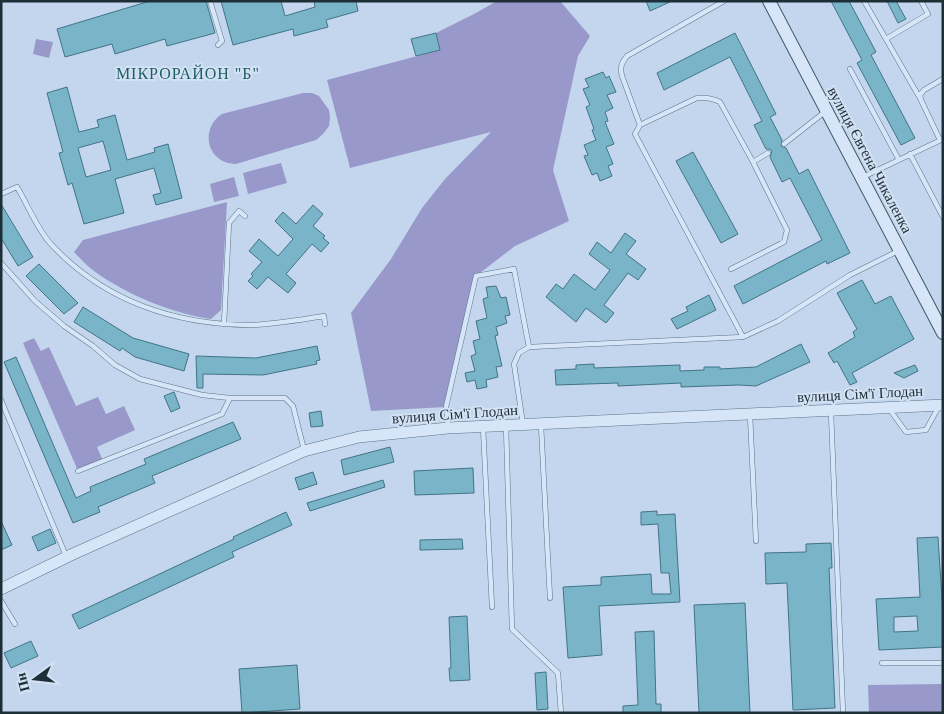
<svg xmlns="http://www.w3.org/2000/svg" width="944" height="714" viewBox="0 0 944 714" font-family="Georgia,serif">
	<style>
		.green { fill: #9899ca }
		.building { fill: #7ab4c9; stroke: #417485; fill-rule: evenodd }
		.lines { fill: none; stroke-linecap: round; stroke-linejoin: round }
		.service-casing { stroke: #5b7586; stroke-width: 5.5 }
		.tertiary-casing { stroke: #5b7586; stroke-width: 12 }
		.secondary-casing { stroke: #3e5968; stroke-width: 14 }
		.service { stroke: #d6e5f8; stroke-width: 4.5 }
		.tertiary { stroke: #d6e5f8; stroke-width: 11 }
		.secondary { stroke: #d6e5f8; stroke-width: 12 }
		.labels { text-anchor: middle; stroke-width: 4; stroke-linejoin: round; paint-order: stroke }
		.street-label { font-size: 15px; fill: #1e2e37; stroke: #d3e1f4 }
		.neighbourhood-label { font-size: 16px; letter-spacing: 1px; fill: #1f5e62; stroke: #d3e1f4 }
	</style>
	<rect width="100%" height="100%" fill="#c3d6ed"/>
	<path class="green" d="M497 1H560L590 36 578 56 553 170 569 221 515 246 476 276 446 407 371 411 351 313 391 259 422 208 445 179 491 132 350 168 327 80 440 50 436 33 474 14Z
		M36 39 53 42 49 58 33 54Z
		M303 93H312L319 96 329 110 330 118 329 126 323 134 316 140 236 164C207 164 199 129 222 114Z
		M281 163 287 183 248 194 243 173Z
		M234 177 239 196 214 202 210 184Z
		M227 202 221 310 211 319C171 313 127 295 94 271 87 266 80 258 74 252L83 240Z
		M34 338 41 351 49 347 76 406 98 397 106 414 124 406 135 430 97 447 103 461 78 471 23 343Z
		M943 684V713H869L868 685Z"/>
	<path class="building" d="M150 1H206L215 33 167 46 165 39 115 54 112 44 65 57 57 29Z
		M221 1H281L285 16 315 7 314 1H356L358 11 326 20 328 27 313 31 294 36 293 29 233 45Z
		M646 1H672L650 11Z
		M831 1H849L876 52 871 55 915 138 901 145 857 63 862 60Z
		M887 1H896L906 19 898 23Z
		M436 33 440 50 416 56 411 39Z
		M735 33 776 114 770 117 782 140 781 146 786 148 799 174 808 169 850 253 827 264 826 261 743 304 734 286 822 240 790 178 782 182 770 157 772 151 770 149H766L754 125 762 121 730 57 664 90 657 73Z
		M603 72 606 78 609 76 616 92 607 95 613 108 605 112 608 121 605 122 614 144 606 147 613 164 608 166 612 176 600 181 597 173 592 175 584 156 588 155 584 145 596 140 592 130 594 129 586 107 590 105 583 89 589 87 585 79Z
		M67 87 79 132 99 127 97 120 115 115 127 160 155 152 154 148 168 144 182 198 156 205 153 195 161 193 154 168 115 179 124 213 84 224 72 183 68 185 59 153 63 152 47 93ZM103 141 111 170 86 177 78 148Z
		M693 152 738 234 721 243 676 161Z
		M1 204 33 257 18 266 1 238Z
		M313 205 323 214 313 226 325 236 323 238 329 243 321 252 312 244 286 274 296 283 288 293 268 277 257 289 248 281 253 276 251 274 262 262 249 251 259 239 278 256 293 239 275 221 283 212 296 224Z
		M625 233 636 241 626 254 646 269 638 280 628 273 604 305 614 313 606 323 586 308 576 322 546 297 556 284 563 289 574 274 595 290 610 270 589 254 597 242 611 253Z
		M39 264 78 303 64 314 26 276Z
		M862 280 875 304 891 296 914 339 852 373 857 382 850 385 837 361 834 363 828 353 855 337 853 332 857 329 837 293Z
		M496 286 501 298 506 297 510 315 505 316 507 323 496 327 498 335 495 336 502 366 496 367 498 377 486 380 487 387 477 389 475 380 467 382 465 373 475 371 471 356 476 354 473 341 480 339 476 321 487 318 483 299 488 297 486 287Z
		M709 295 716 310 677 329 671 319 688 311 686 307Z
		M83 307 133 338 189 354 184 371 135 357 122 348 120 351 74 322Z
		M801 344 810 362 756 386 739 385 681 387V383L618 386V383L556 385 555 370 576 369V365L594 364V368L680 365V371L704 370V367H720V369L756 367Z
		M317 346 320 360 316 361 317 364 263 375 203 374V388H197L196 356 256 358Z
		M16 357 76 498 91 491 90 487 146 464 144 459 233 422 241 439 152 476 155 483 98 507 100 512 73 523 4 362Z
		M915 365 918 371 904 378 894 373Z
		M174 392 180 408 171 412 164 396Z
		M321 411 323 426 311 427 309 413Z
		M390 447 394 462 344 475 341 460Z
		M473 468 474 493 415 495 414 471Z
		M313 472 317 484 299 490 295 478Z
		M383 480 385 487 310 511 307 503Z
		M657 511V515L675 514 680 602 599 606 602 655 568 658 563 587 601 585V577L651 574 652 594H671L669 573H661L658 524 641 525V512Z
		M286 512 292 525 232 552 234 557 79 629 72 615 234 539 233 537Z
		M1 521 12 545 1 550Z
		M50 529 56 543 38 551 32 537Z
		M938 537 943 614V647L879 650 876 599 920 597 917 538ZM917 616 918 631 894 632V617Z
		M462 539 463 549 420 550V540Z
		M831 543 832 568H829L835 708 793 710 787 583 766 584 765 553 806 552V544Z
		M745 603 750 713H699L694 605Z
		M467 616 470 680 450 681 449 668H451L449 617Z
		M654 631 656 704H661V713H623V706L638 705 635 632Z
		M31 641 38 656 11 668 4 653Z
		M297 665 300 709 242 713 239 669Z
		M546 672 548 709 537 710 535 673Z"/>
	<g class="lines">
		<g class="service-casing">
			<path id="service" d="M210 1 222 41 218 45
				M864 1 921 100
				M886 39 928 14 921 1
				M850 69 899 160
				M640 125 622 76C620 68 621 63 627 56L724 1
				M940 140 921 100 920 95 924 90 943 79
				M784 144 826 111
				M910 154 943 217
				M753 162 768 153
				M863 177 943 139
				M1 194 17 187C28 205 36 227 50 243 103 301 175 325 252 325 276 324 300 320 324 316L325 324
				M1 263 35 301 64 326 93 346 115 365 140 379 202 395 230 398H285L293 406 304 450
				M731 269 784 242 787 230 753 162 720 102C712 98 706 97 697 98L640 125 635 134 743 337
				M224 324 229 223 239 211 245 216
				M1 400 66 556
				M890 410 906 432 926 430 939 406
				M831 412 843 713
				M750 415 756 541
				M523 424 514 364 519 353 529 347 743 337 778 321 850 275 898 251
				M541 425 550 598
				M448 426 446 407 476 276 514 269 529 347
				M506 426 512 629 558 673 561 713
				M483 427 492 607
				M78 471 222 414 230 398
				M1 601 15 624
				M882 663H943"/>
		</g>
		<g class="tertiary-casing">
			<path id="tertiary" d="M1 589 73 554 304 451 359 437 448 428 943 405"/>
		</g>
		<g class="secondary-casing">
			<path id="secondary" d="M769 1 943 333"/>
		</g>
		<use href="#service" class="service"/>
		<use href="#tertiary" class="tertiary"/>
		<use href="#secondary" class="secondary"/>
	</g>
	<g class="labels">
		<g class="street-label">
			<text transform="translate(870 160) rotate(62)" y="5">вулиця Євгена Чикаленка</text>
			<text transform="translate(860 394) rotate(-3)" y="5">вулиця Сім'ї Глодан</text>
			<text transform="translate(455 414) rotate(-4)" y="5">вулиця Сім'ї Глодан</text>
		</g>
		<g class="neighbourhood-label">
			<text x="188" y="79">МІКРОРАЙОН "Б"</text>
		</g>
	</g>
	<rect width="944" height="714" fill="none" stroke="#1e2e37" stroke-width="5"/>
	<g transform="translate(35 679) rotate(255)" stroke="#d3e1f4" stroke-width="4" paint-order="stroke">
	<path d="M0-4L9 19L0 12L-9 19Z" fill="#1e2e37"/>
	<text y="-8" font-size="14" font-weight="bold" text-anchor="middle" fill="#1e2e37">Пн</text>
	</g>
</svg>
